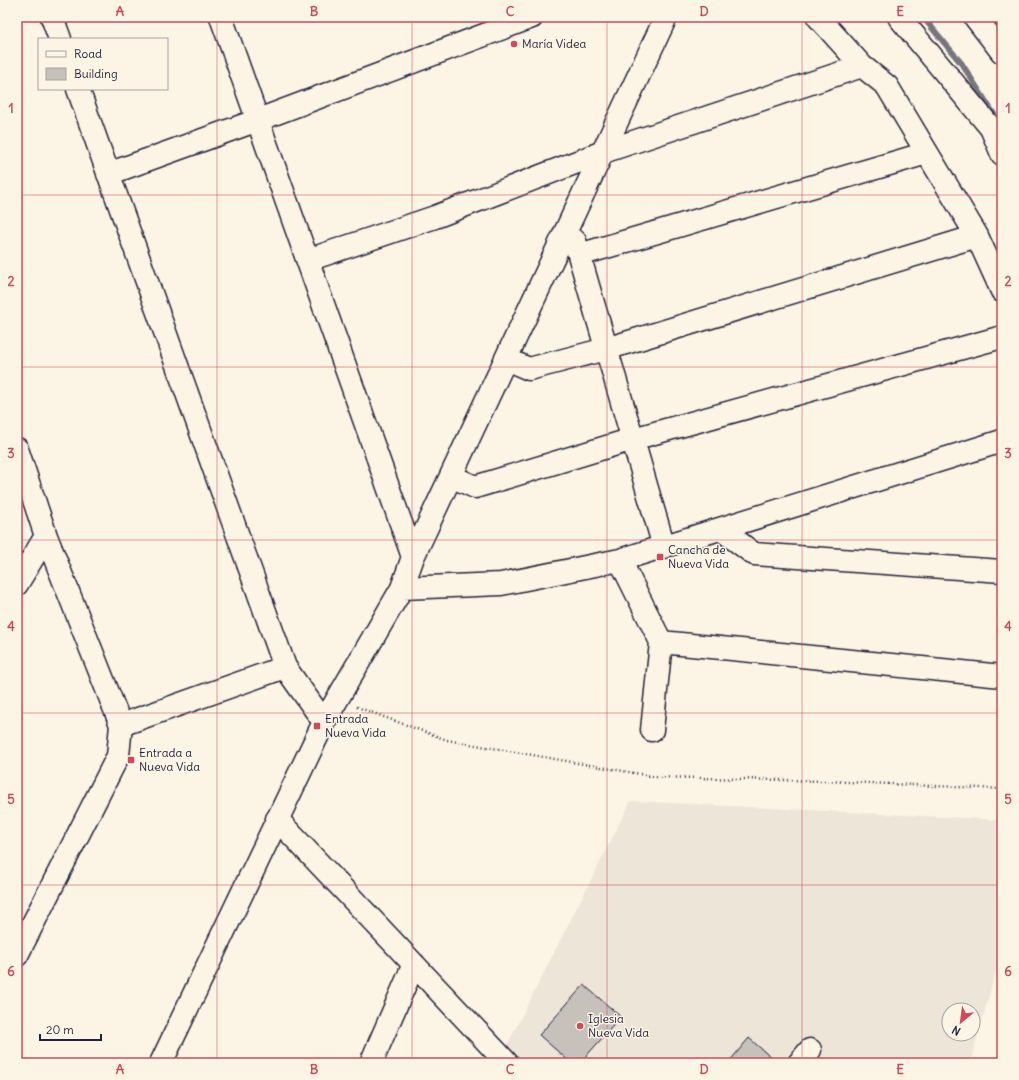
<svg xmlns="http://www.w3.org/2000/svg" width="1019" height="1080" viewBox="0 0 1019 1080" font-family="Delius,sans-serif">
	<style>
		.built { fill: #ece5d8; fill-rule: evenodd }
		.lines { fill: none; stroke-linecap: round; stroke-linejoin: round }
		.stream { stroke: #78757e; stroke-width: 6 }
		.building { fill: #c6c1bb; stroke: #22223b }
		.minor-casing { stroke: #22223b; stroke-width: 25 }
		.path { stroke: #22223b; stroke-width: 2.5; stroke-dasharray: 1 3; stroke-linecap: butt }
		.minor { stroke: #fcf5e5; stroke-width: 22 }
		.grid { fill: none; stroke: #d1495b; stroke-width: 1; stroke-opacity: 0.55 }
		.poi-dot { fill: #d1495b; stroke: #fcf5e5; stroke-width: 1.5 }
		.labels { text-anchor: middle; stroke-width: 3; stroke-linejoin: round; paint-order: stroke }
		.poi-label { font-size: 12px; fill: #22223b; stroke: #fcf5e5; text-anchor: start }
		.neatline { fill: none; stroke: #d1495b; stroke-width: 1.5 }
		.grid-label { font-size: 13px; text-anchor: middle; font-weight: bold; fill: #d1495b }
	</style>
	<rect width="100%" height="100%" fill="#fcf5e5"/>
	<filter id="ink" filterUnits="userSpaceOnUse"><feTurbulence type="fractalNoise" baseFrequency=".025" numOctaves="2"/><feDisplacementMap in="SourceGraphic" scale="8" xChannelSelector="R" yChannelSelector="G"/><feConvolveMatrix kernelMatrix="1 2 1 2 8 2 1 2 1" color-interpolation-filters="sRGB"/></filter>
	<g filter="url(#ink)">
		<path class="built" d="M631 801 1002 820V949L970 1063H498ZM949 1010H973V1034H949Z"/>
		<g class="lines">
			<path class="stream" d="M923 17 962 64 999 122"/>
		</g>
		<path class="building" d="M584 985 621 1017 580 1063H571L539 1035Z
			M749 1038 775 1061 773 1063H728Z"/>
		<g class="lines">
			<g class="minor-casing">
				<path id="minor" d="M52 17 60 39
					M221 17 413 557
					M818 17 862 66 887 86 977 236 1002 291
					M899 17 991 128 1002 154
					M975 17 1002 52
					M78 89 285 667 324 722
					M108 174 258 120 532 17
					M575 241 664 547
					M579 255 927 153
					M308 260 435 217 603 152 862 66
					M506 359 529 369 606 349 977 236
					M17 449 46 536 121 725 118 756 17 955
					M451 476 475 487 633 439 1002 337
					M722 530 754 554 1002 571
					M620 560 661 642 652 730
					M17 584 46 536
					M402 588 501 584 620 560 1002 441
					M661 642 1002 676
					M121 725 285 667
					M277 819 507 1063
					M161 1063 324 722 402 588 413 557 666 17
					M371 1063 414 964
					M799 1063 810 1050"/>
			</g>
			<path class="path" d="M357 707 447 740 657 777 825 781 1002 789"/>
			<use href="#minor" class="minor"/>
		</g>
	</g>
	<path class="grid" d="M217 17V1063M412 17V1063M607 17V1063M802 17V1063M17 195H1002M17 367H1002M17 540H1002M17 713H1002M17 885H1002"/>
	<g class="poi-dot">
		<circle cx="514" cy="44" r="4"/>
		<rect x="656" y="553" width="8" height="8" rx="2"/>
		<rect x="313" y="722" width="8" height="8" rx="2"/>
		<rect x="127" y="756" width="8" height="8" rx="2"/>
		<circle cx="580" cy="1026" r="4"/>
	</g>
	<g class="labels">
		<g class="poi-label">
			<text x="522" y="48">María Videa</text>
			<text x="668" y="554">Cancha de<tspan x="668" dy="14">Nueva Vida</tspan></text>
			<text x="325" y="723">Entrada<tspan x="325" dy="14">Nueva Vida</tspan></text>
			<text x="139" y="757">Entrada a<tspan x="139" dy="14">Nueva Vida</tspan></text>
			<text x="588" y="1023">Iglesia<tspan x="588" dy="14">Nueva Vida</tspan></text>
		</g>
	</g>
	<rect width="1019" height="1080" fill="none" stroke="#fcf5e5" stroke-width="44"/>
	<rect x="38" y="38" width="130" height="52" fill="#fcf5e5" stroke="#a5a1a1"/>
	<rect x="46" y="51" width="20" height="6" fill="#fcf5e5" stroke="#a5a1a1"/>
	<text x="74" y="58" font-size="12" fill="#22223b">Road</text>
	<rect x="46" y="68" width="20" height="12" fill="#c6c1bb" stroke="#a5a1a1"/>
	<text x="74" y="78" font-size="12" fill="#22223b">Building</text>
	<g transform="translate(961 1022) rotate(209)"><circle r="19" fill="#fcf5e5" stroke="#a5a1a1"/>
	<path d="M0-3L7 15L0 10L-7 15Z" fill="#d1495b"/>
	<text y="-6" font-size="11" font-weight="bold" text-anchor="middle" fill="#22223b">N</text>
	</g>
	<path d="M40 1034v6h61v-6" fill="none" stroke="#22223b" stroke-width="2"/>
	<text x="46" y="1034" font-size="12" fill="#22223b" stroke="#fcf5e5" stroke-width="3" paint-order="stroke">20 m</text>
	<rect x="22" y="22" width="975" height="1036" class="neatline"/>
	<g class="grid-label">
		<text x="120" y="16">A</text>
		<text x="314" y="16">B</text>
		<text x="510" y="16">C</text>
		<text x="704" y="16">D</text>
		<text x="900" y="16">E</text>
		<text x="11" y="113">1</text>
		<text x="1008" y="113">1</text>
		<text x="11" y="286">2</text>
		<text x="1008" y="286">2</text>
		<text x="11" y="458">3</text>
		<text x="1008" y="458">3</text>
		<text x="11" y="631">4</text>
		<text x="1008" y="631">4</text>
		<text x="11" y="804">5</text>
		<text x="1008" y="804">5</text>
		<text x="11" y="976">6</text>
		<text x="1008" y="976">6</text>
		<text x="120" y="1074">A</text>
		<text x="314" y="1074">B</text>
		<text x="510" y="1074">C</text>
		<text x="704" y="1074">D</text>
		<text x="900" y="1074">E</text>
	</g>
</svg>
